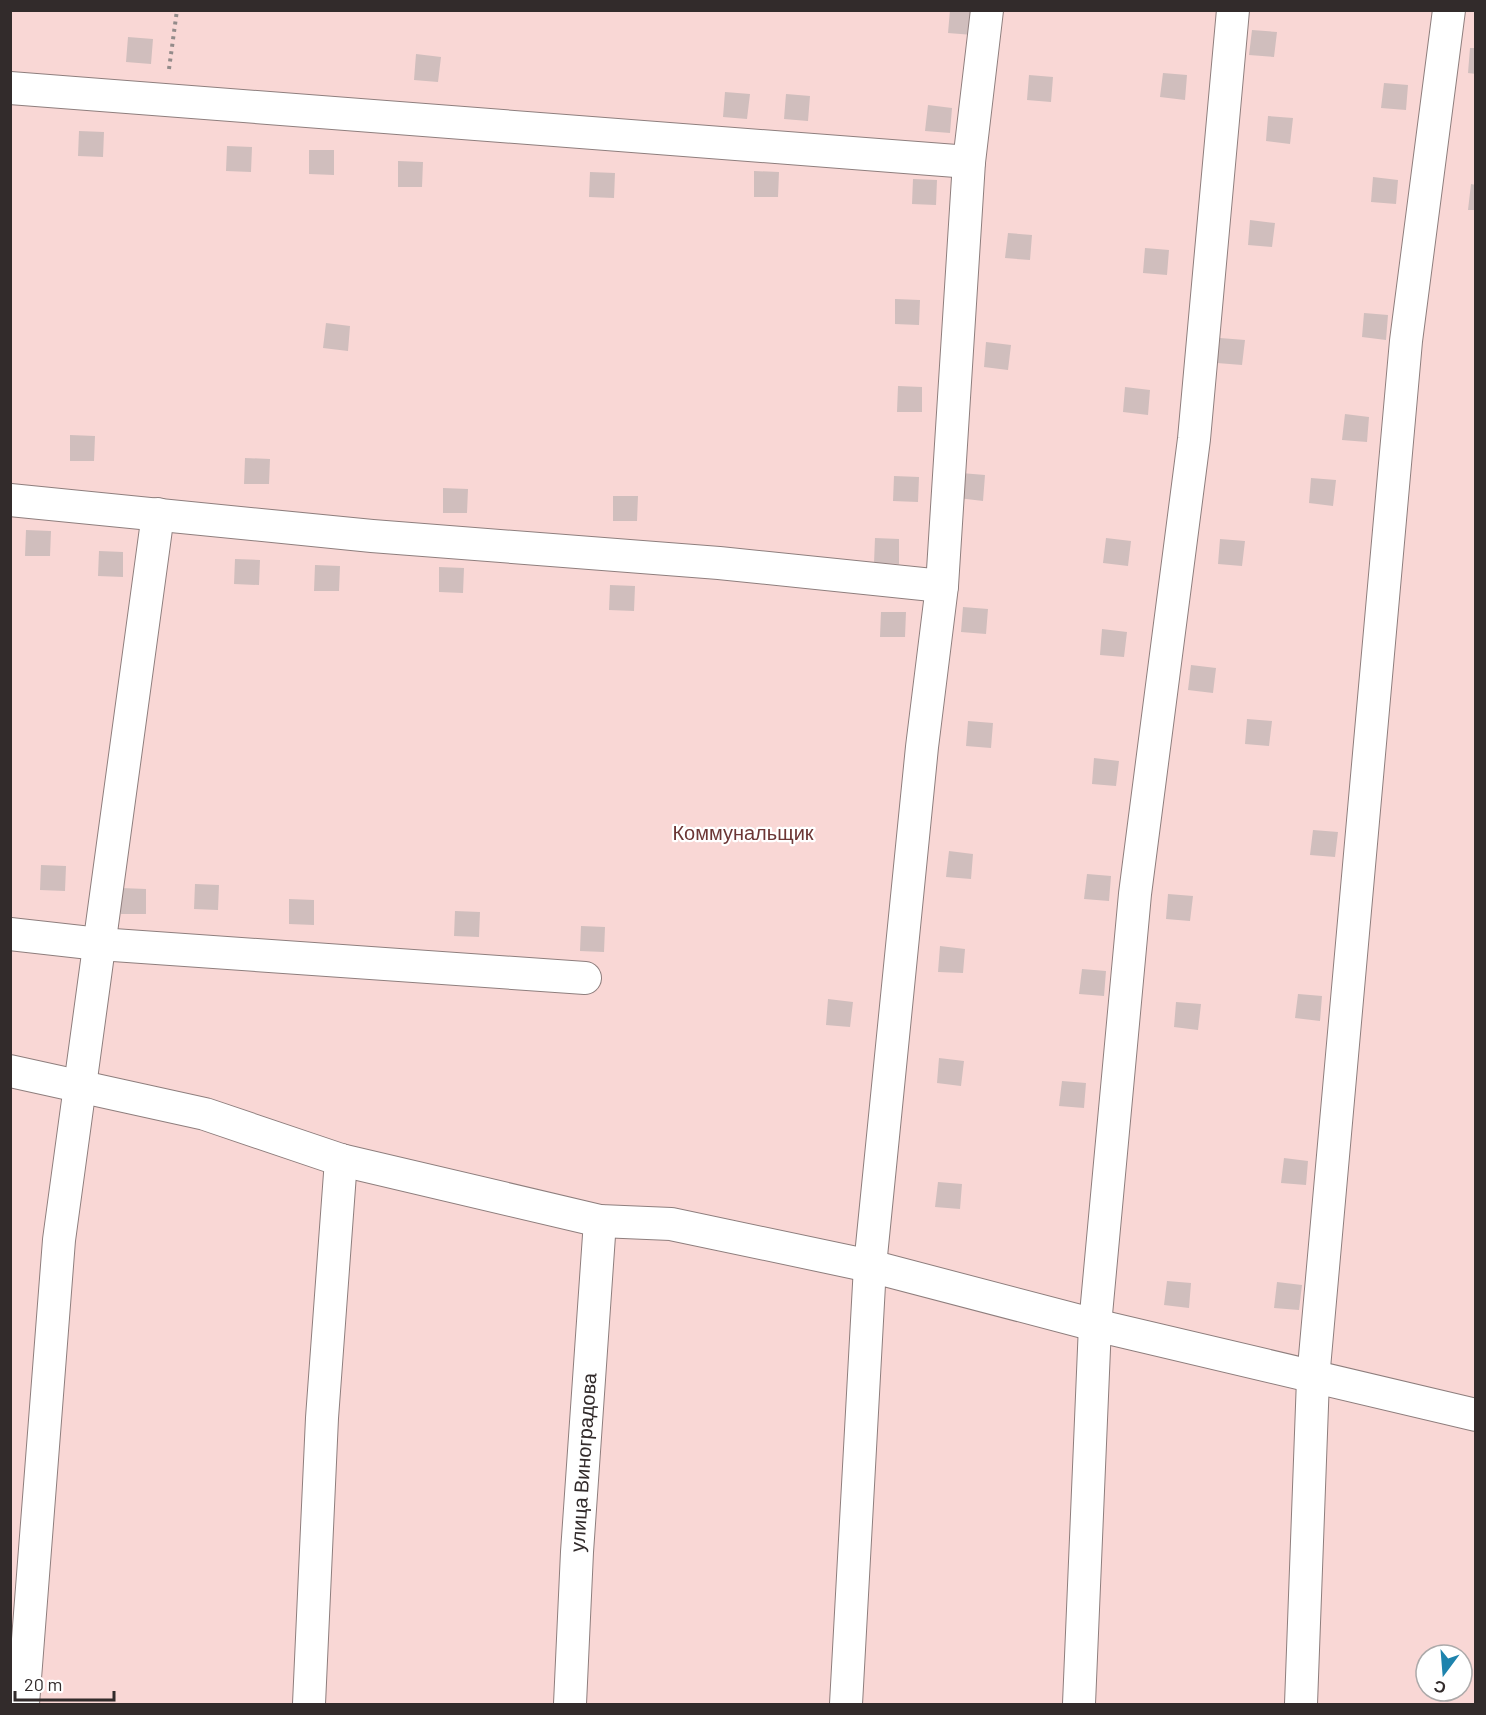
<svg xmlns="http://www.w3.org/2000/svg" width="1486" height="1715" viewBox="0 0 1486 1715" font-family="Barlow,sans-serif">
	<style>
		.green { fill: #f9d7d5; fill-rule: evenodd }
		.building { fill: #d0bebd }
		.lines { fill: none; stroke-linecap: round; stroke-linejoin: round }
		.minor-casing { stroke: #8e7e7d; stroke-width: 34 }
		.path { stroke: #938b8a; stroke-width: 4; stroke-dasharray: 3 4.5; stroke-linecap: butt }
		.minor { stroke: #fff; stroke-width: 32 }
		.labels { text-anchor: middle; stroke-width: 4.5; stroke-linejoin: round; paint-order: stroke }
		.park-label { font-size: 20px; fill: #6c3635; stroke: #fff }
		.street-label { font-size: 20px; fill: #322b2b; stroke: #fff }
	</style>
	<rect width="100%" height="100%" fill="#fff4f3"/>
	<path class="green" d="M11 11H1475V1704H11ZM1426 1655H1462V1691H1426Z"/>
	<path class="building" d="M950 10 975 11 973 35 948 33Z
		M1252 30 1277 32 1274 57 1249 55Z
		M128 37 153 39 151 64 126 62Z
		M1470 48H1476V74L1468 73Z
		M416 54 441 57 438 82 414 80Z
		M1163 73 1187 75 1185 100 1160 97Z
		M1029 75 1053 77 1051 102 1027 100Z
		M1384 83 1408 85 1406 110 1381 108Z
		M725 92 750 94 747 119 723 117Z
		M786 94 810 96 808 121 784 119Z
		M928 105 952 108 950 133 925 131Z
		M1268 116 1293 118 1290 144 1266 141Z
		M79 131 104 132 103 157 78 156Z
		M227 146 252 147 251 172 226 171Z
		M309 150H334V175L309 174Z
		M398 161 423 162 422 187H398Z
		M754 171 779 172 778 197H754Z
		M590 172 615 173 614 198 589 197Z
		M1373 177 1398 180 1396 204 1371 202Z
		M913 179 937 180 936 205 912 204Z
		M1471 184 1476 185V210H1468Z
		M1250 220 1275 223 1272 247 1248 245Z
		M1008 233 1032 235 1030 260 1005 258Z
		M1145 248 1169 250 1167 275 1143 273Z
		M895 299 920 300 919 325 895 324Z
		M1364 313 1388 315 1386 340 1362 337Z
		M326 323 350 326 348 351 323 348Z
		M1220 338 1245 340 1242 365 1217 363Z
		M986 342 1011 345 1008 370 984 367Z
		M898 386 922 387V412H897Z
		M1125 387 1150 390 1148 415 1123 412Z
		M1345 414 1369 417 1367 442 1342 440Z
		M70 435 95 436 94 461H70Z
		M245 458 270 459 269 484H244Z
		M961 473 985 475 983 501 958 498Z
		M894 476 919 477 918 502 893 501Z
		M1311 478 1336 480 1333 506 1309 503Z
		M443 488 468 489 467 513H443Z
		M613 496H638L637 521H613Z
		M26 530 51 531 50 556H25Z
		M875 538 899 539V564L874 563Z
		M1106 538 1131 541 1128 566 1103 563Z
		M1220 539 1245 541 1242 566 1218 564Z
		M99 551 123 552V577L98 576Z
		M235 559 260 560 259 585 234 584Z
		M315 565 340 566 339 591H314Z
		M439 567 464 568 463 593 439 592Z
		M610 585 635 586 634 611 609 610Z
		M963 607 988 609 986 634 961 632Z
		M881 612H906L905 637H880Z
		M1102 629 1127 632 1124 657 1100 655Z
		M1191 665 1216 668 1213 693 1188 690Z
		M1247 719 1272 721 1269 746 1245 744Z
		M968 721 993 723 991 748 966 746Z
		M1094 758 1119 761 1116 786 1092 784Z
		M1313 830 1338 832 1335 857 1310 855Z
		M949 851 973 854 971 879 946 877Z
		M41 865 66 866 65 891 40 890Z
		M1087 874 1111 876 1109 901 1084 899Z
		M195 884 219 885 218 910 194 909Z
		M121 888 146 889V914H121Z
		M1168 894 1193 896 1190 921 1166 919Z
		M289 899 314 900V925L289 924Z
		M455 911 480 912 479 937 454 936Z
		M581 926 605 927 604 952 580 951Z
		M940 946 965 949 963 973 938 972Z
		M1082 969 1106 971 1104 996 1079 994Z
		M1298 994 1322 996 1320 1021 1295 1018Z
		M828 999 853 1002 850 1027 826 1025Z
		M1176 1002 1201 1004 1198 1030 1174 1027Z
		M939 1058 964 1061 961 1086 937 1083Z
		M1062 1081 1086 1083 1084 1108 1059 1106Z
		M1284 1158 1308 1161 1306 1185 1281 1183Z
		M938 1182 962 1184 960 1209 935 1207Z
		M1167 1281 1191 1283 1189 1308 1164 1305Z
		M1277 1282 1302 1285 1299 1310 1274 1308Z"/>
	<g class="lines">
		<g class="minor-casing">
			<g id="minor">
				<path d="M10 88 969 162"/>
				<path d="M10 500 372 536 719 563 942 586"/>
				<path d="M10 934 99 944 585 978"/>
				<path d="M10 1071 205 1114 341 1160 600 1221 671 1224 870 1266 1095 1325 1476 1415"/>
				<path d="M23 1704 59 1240 158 514"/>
				<path d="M309 1704 322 1418 341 1160"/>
				<path id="s1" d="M570 1704 577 1552 600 1221"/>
				<path d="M846 1704 870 1266 922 747 942 586 969 162 987 10"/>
				<path d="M1079 1704 1095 1325 1135 894 1194 439 1233 10"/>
				<path d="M1301 1704 1313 1379 1406 341 1449 10"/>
			</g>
		</g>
		<path class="path" d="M169 69 177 10"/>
		<use href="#minor" class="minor"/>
	</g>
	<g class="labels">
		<g class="park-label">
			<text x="743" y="840">Коммунальщик</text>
		</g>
		<g class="street-label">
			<text dy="7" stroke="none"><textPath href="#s1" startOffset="242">улица Виноградова</textPath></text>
		</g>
	</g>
	<rect width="1486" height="1715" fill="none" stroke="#322b2b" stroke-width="24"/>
	<g transform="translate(1444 1673) rotate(196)"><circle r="28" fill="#ffffff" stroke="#adaaaa" stroke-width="1.5"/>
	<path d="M0-4.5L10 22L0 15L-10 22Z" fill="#1e83ad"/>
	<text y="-9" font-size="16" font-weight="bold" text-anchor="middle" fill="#322b2b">С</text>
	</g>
	<path d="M15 1691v9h99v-9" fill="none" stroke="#322b2b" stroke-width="3"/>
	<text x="24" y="1691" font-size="18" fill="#322b2b" stroke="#ffffff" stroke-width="4.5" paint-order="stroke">20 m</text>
</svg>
